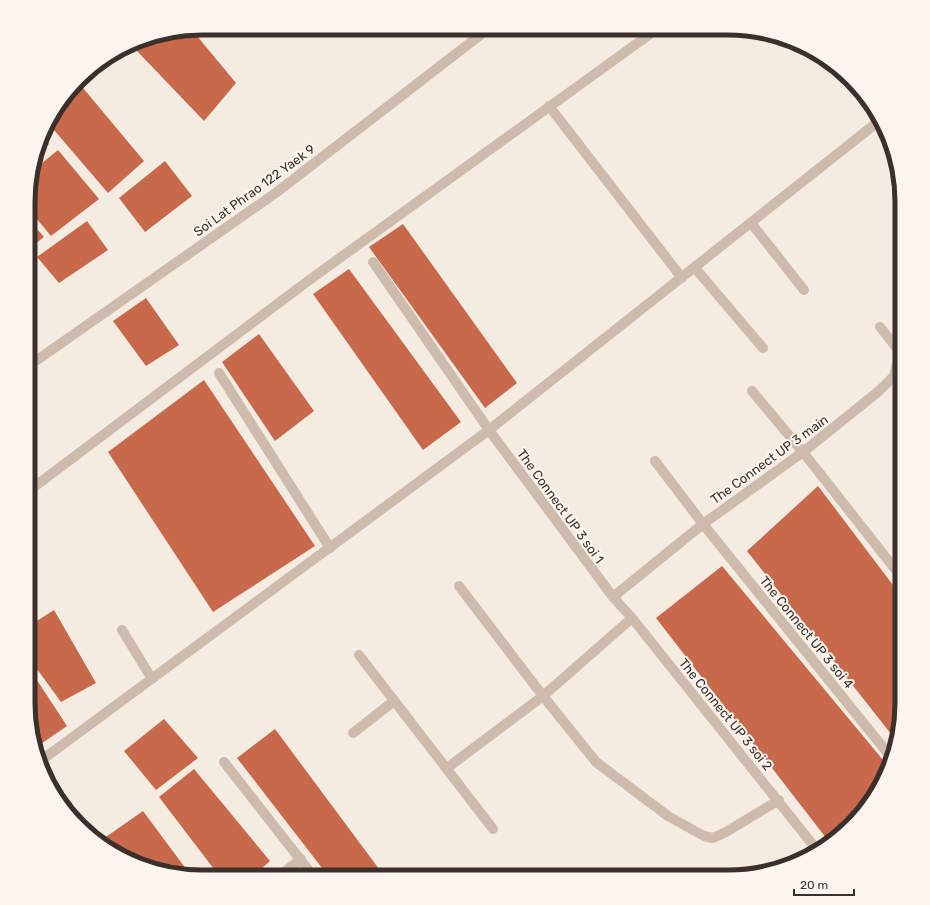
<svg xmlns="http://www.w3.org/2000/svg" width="930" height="905" viewBox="0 0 930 905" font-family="Rubik,sans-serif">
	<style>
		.building { fill: #c8694b }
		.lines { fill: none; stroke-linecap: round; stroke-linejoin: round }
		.minor { stroke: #cdbbac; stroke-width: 10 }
		.labels { text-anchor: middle; stroke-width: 4; stroke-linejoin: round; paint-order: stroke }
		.street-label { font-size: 13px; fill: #3b302b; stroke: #fbf5ee }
		.rim { fill: none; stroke: #3b302b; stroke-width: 5 }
	</style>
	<rect width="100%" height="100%" fill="#f4ebe1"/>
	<path class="building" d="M192 30 236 83 204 121 137 51 155 36Z
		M78 82 144 161 108 193 48 123 51 115Z
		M43 136 49 144 36 155Z
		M58 150 99 199 51 236 31 212V172Z
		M165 161 192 196 145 232 119 198Z
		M87 221 108 250 59 283 37 257Z
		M31 222 44 237 31 247Z
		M403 224 517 383 485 408 369 247Z
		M349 269 461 422 423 450 313 294Z
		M146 298 179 345 146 366 113 321Z
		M259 334 314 411 275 441 222 362Z
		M204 380 315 546 213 612 108 452Z
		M818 486 902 597V714L895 739 747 551Z
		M722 566 888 766 884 780 834 841 830 843 656 618Z
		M54 610 96 683 61 702 29 658V626Z
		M29 668 67 726 35 748 28 714Z
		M164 719 198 758 156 790 124 751Z
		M275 729 385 877H329L237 758Z
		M194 769 270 861 252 877H220L159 797Z
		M143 811 192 877 125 859 109 846 103 839Z"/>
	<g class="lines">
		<path class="minor" d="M549 106 682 278
			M751 223 804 290
			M373 262 489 430 613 597 632 618 817 850
			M695 268 763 348
			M30 365 277 192 488 29
			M219 373 330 548
			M752 391 803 452 902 578
			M655 461 703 524 890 756
			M30 490 308 281 657 29
			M459 586 543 696 596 762 668 816 704 836 713 838 726 832 779 800
			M613 597 703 524 803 452 879 391 894 376 900 352 880 327
			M122 630 152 679
			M359 655 493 829
			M353 733 394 701
			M39 762 489 430 879 121
			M224 762 314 877
			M447 768 543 696 632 618
			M278 877 301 859"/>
	</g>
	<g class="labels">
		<g class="street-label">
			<text transform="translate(254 190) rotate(-36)" y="5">Soi Lat Phrao 122 Yaek 9</text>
			<text transform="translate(769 459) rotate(-36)" y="5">The Connect UP 3 main</text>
			<text transform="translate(561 506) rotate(54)" y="5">The Connect UP 3 soi 1</text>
			<text transform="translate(807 632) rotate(51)" y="5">The Connect UP 3 soi 4</text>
			<text transform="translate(726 714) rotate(51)" y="5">The Connect UP 3 soi 2</text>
		</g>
	</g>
	<path d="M0 0H930V905H0ZM202 35H728A167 167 0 0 1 895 202V703A167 167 0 0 1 728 870H202A167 167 0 0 1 35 703V202A167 167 0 0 1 202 35Z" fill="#fbf5ee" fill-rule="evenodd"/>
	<path class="rim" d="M202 35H728A167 167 0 0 1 895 202V703A167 167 0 0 1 728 870H202A167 167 0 0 1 35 703V202A167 167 0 0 1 202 35Z"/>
	<path d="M794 889v6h60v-6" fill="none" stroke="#3b302b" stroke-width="2"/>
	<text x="800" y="889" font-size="12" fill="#3b302b" stroke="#fbf5ee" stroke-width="3" paint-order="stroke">20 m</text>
</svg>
